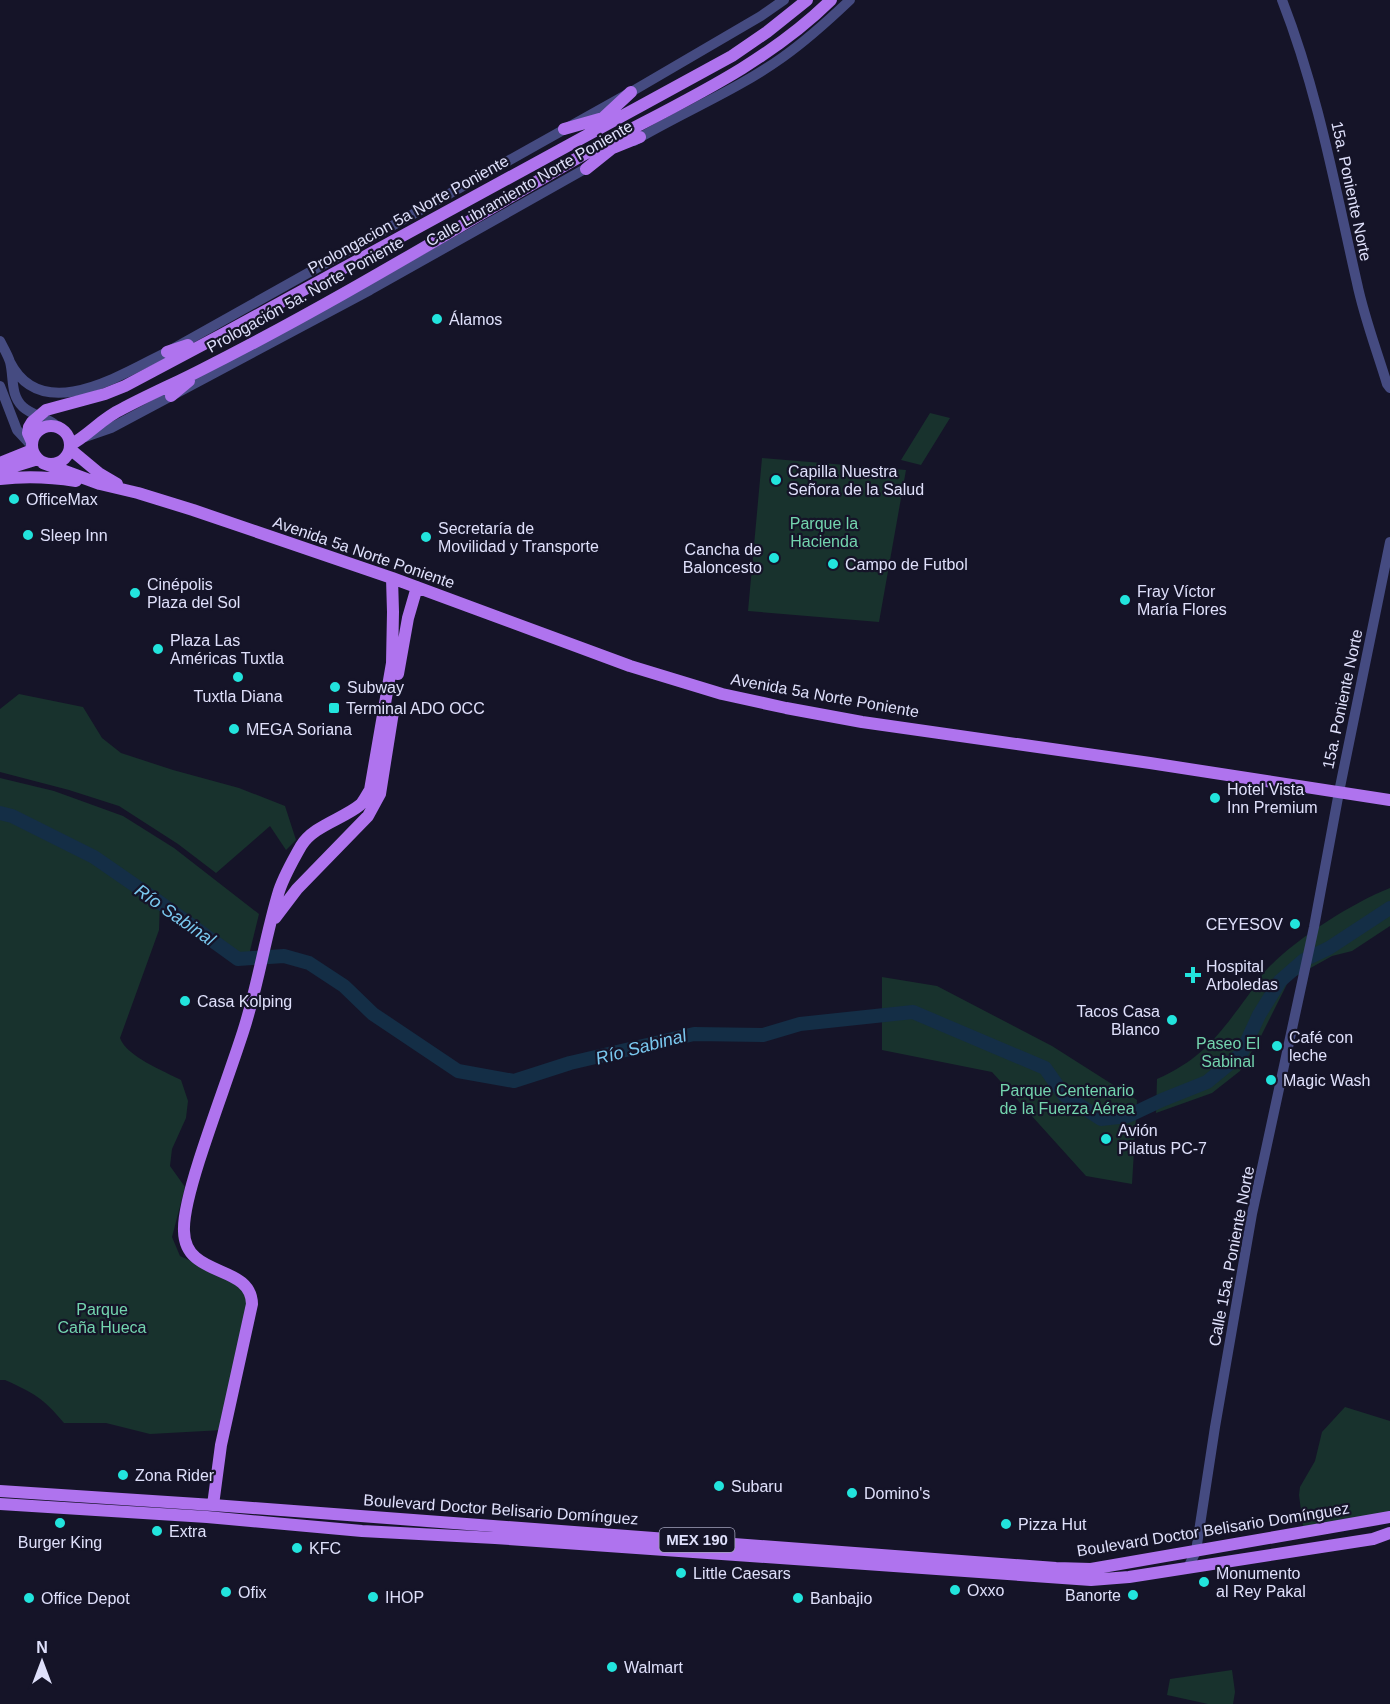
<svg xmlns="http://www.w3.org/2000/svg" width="1390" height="1704" viewBox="0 0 1390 1704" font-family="Helvetica,sans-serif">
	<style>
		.green { fill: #18322d }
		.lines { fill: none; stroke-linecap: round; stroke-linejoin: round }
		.river { stroke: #142e46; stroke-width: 14 }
		.minor { stroke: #454b81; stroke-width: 10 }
		.major { stroke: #af73ee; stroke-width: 12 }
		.poi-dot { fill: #22e4dd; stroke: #151428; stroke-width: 2 }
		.labels { text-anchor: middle; stroke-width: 4.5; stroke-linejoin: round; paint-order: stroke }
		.shield { fill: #151428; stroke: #a2a3bc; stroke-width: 1.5 }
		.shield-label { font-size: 15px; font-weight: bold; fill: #dfe0fb }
		.street-label { font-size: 16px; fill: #dfe0fb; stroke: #151428 }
		.poi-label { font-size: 16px; fill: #dfe0fb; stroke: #151428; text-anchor: start }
		.park-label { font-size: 16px; fill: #73d4ae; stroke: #151428 }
		.water-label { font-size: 18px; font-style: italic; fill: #7ac8ef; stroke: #151428 }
	</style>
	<rect width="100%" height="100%" fill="#151428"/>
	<path class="green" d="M930 413 950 418 921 465 901 460Z
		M762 458 906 470 879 622 748 611Z
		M19 694 83 707 102 738 121 753 173 770 239 788 285 806 296 840 286 850 270 826 216 873 178 844 119 806 69 790 0 772V709Z
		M0 778 54 791 123 816 174 848 259 914 248 959H238L160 902 159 930 120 1038C127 1057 164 1071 181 1080L188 1101 186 1118 172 1149 170 1166 185 1187 172 1237 180 1256 245 1286 248 1302 223 1430 150 1434 106 1423H64C43 1398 34 1393 5 1380H0Z
		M1390 888V926L1352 951 1332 956 1289 980 1260 1038 1240 1071 1212 1093 1156 1113 1157 1079C1202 1059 1218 1036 1247 997 1254 988 1260 976 1268 968 1297 938 1352 903 1390 888Z
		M882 977 937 986 1052 1046 1137 1100 1132 1184 1086 1176 992 1072 882 1050Z
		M1345 1407 1390 1421V1517L1304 1533 1299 1495 1300 1487 1315 1461 1322 1432Z
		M1232 1670 1235 1692 1233 1704H1208L1167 1695 1170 1679Z"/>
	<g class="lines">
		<path class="river" d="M0 813 12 816 94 857 159 902 238 959 284 956 309 963 344 986 373 1014 458 1071 514 1081 570 1063 694 1034 763 1035 800 1024 913 1012 1045 1068 1064 1095 1101 1119 1128 1116 1162 1100 1207 1082 1241 1054 1259 1015 1280 981 1304 960 1329 948 1390 908"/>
		<path class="minor" d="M1282 0C1318 92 1335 187 1357 283 1364 317 1377 351 1387 384L1390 388
			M634 141C683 112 737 90 783 57 807 40 829 20 850 0
			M0 341C3 347 8 355 10 362 14 377 10 395 23 407 34 417 49 417 59 428
			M10 362C42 426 122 374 167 352L631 92 761 16 784 0
			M0 386 17 430 32 446
			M85 437 111 428 370 290 592 165
			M1188 1568 1196 1551 1215 1427 1252 1214 1314 927 1339 792 1390 542"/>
		<path class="major" d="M603 118 631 92
			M564 129 610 116
			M603 152 640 137
			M586 169 611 149
			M167 352 188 345
			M171 396 189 381
			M32 445a19 19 0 1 1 38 0a19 19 0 1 1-38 0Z
			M32 442 28 433 29 427 32 422 46 410 105 394 125 386 221 335 732 56 767 32 807 0
			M70 445C89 435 102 418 122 409 148 395 176 383 203 369 330 305 451 231 574 160 662 110 758 72 831 0
			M70 449 100 474 117 484
			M0 463 32 450
			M43 463 100 484 138 493 193 510 392 578 630 666 722 694 786 708 862 722 1150 763 1390 800
			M0 474 12 467 38 459
			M0 479C25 476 51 477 76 481
			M398 674 408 618 417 587
			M275 918 297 889 368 816 380 794 393 712
			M0 1491 213 1505 1056 1568 1091 1569 1390 1517
			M0 1504 207 1517 362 1531 495 1538 1091 1580 1129 1577 1373 1539 1390 1533
			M213 1505 221 1445 252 1304C251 1263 185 1279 184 1231 183 1212 193 1180 199 1161 213 1117 229 1075 243 1032 258 986 265 937 279 891 284 876 293 860 301 846 313 826 343 819 360 805 364 801 367 794 370 790L392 663 393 612 392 578"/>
	</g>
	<g class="poi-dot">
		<circle cx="437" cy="319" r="6"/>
		<circle cx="776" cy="480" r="6"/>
		<circle cx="14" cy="499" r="6"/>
		<circle cx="28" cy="535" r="6"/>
		<circle cx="426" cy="537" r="6"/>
		<circle cx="774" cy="558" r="6"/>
		<circle cx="833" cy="564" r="6"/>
		<circle cx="135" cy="593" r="6"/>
		<circle cx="1125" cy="600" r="6"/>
		<circle cx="158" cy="649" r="6"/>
		<circle cx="238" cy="677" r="6"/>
		<circle cx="335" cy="687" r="6"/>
		<rect x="328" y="702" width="12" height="12" rx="3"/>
		<circle cx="234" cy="729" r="6"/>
		<circle cx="1215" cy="798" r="6"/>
		<circle cx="1295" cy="924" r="6"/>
		<path d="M1190 966h6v6h6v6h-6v6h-6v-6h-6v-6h6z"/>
		<circle cx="185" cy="1001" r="6"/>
		<circle cx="1172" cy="1020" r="6"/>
		<circle cx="1277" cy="1046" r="6"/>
		<circle cx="1271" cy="1080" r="6"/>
		<circle cx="1106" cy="1139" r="6"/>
		<circle cx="123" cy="1475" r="6"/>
		<circle cx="719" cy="1486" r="6"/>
		<circle cx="852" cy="1493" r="6"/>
		<circle cx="60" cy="1523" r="6"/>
		<circle cx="1006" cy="1524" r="6"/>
		<circle cx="157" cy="1531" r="6"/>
		<circle cx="297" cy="1548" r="6"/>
		<circle cx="681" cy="1573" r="6"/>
		<circle cx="1204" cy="1582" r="6"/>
		<circle cx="955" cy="1590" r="6"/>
		<circle cx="226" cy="1592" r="6"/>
		<circle cx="1133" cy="1595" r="6"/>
		<circle cx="373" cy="1597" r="6"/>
		<circle cx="29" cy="1598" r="6"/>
		<circle cx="798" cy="1598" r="6"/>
		<circle cx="612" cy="1667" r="6"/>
	</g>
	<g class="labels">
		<rect class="shield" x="659.5" y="1528" width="75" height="24" rx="4.5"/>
		<g class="shield-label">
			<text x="697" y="1545">MEX 190</text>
		</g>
		<g class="street-label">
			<text transform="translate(529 183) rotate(-30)" y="6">Calle Libramiento Norte Poniente</text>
			<text transform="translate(1352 191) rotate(78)" y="6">15a. Poniente Norte</text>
			<text transform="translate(408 214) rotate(-29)" y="6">Prolongacion 5a Norte Poniente</text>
			<text transform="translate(305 294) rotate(-29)" y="6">Prologación 5a. Norte Poniente</text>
			<text transform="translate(364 552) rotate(19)" y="6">Avenida 5a Norte Poniente</text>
			<text transform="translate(825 695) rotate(10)" y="6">Avenida 5a Norte Poniente</text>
			<text transform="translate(1342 699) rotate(-78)" y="6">15a. Poniente Norte</text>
			<text transform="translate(1231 1256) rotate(-79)" y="6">Calle 15a. Poniente Norte</text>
			<text transform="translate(501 1509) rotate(4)" y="6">Boulevard Doctor Belisario Domínguez</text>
			<text transform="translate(1213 1529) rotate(-9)" y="6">Boulevard Doctor Belisario Domínguez</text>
		</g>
		<g class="poi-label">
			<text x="449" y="325">Álamos</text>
			<text x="788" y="477">Capilla Nuestra<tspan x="788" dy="18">Señora de la Salud</tspan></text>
			<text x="26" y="505">OfficeMax</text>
			<text x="438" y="534">Secretaría de<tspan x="438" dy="18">Movilidad y Transporte</tspan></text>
			<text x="40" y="541">Sleep Inn</text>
			<text x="762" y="555" text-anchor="end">Cancha de<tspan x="762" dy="18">Baloncesto</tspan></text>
			<text x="845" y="570">Campo de Futbol</text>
			<text x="147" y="590">Cinépolis<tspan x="147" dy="18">Plaza del Sol</tspan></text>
			<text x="1137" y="597">Fray Víctor<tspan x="1137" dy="18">María Flores</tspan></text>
			<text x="170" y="646">Plaza Las<tspan x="170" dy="18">Américas Tuxtla</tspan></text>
			<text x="347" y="693">Subway</text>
			<text x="238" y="702" text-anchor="middle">Tuxtla Diana</text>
			<text x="346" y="714">Terminal ADO OCC</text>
			<text x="246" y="735">MEGA Soriana</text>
			<text x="1227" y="795">Hotel Vista<tspan x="1227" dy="18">Inn Premium</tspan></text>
			<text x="1283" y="930" text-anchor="end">CEYESOV</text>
			<text x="1206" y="972">Hospital<tspan x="1206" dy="18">Arboledas</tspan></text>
			<text x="197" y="1007">Casa Kolping</text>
			<text x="1160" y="1017" text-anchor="end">Tacos Casa<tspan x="1160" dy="18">Blanco</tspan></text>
			<text x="1289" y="1043">Café con<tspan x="1289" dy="18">leche</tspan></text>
			<text x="1283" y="1086">Magic Wash</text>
			<text x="1118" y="1136">Avión<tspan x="1118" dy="18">Pilatus PC-7</tspan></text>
			<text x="135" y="1481">Zona Rider</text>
			<text x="731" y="1492">Subaru</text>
			<text x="864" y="1499">Domino's</text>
			<text x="1018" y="1530">Pizza Hut</text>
			<text x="169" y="1537">Extra</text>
			<text x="60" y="1548" text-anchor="middle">Burger King</text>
			<text x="309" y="1554">KFC</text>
			<text x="693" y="1579">Little Caesars</text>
			<text x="1216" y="1579">Monumento<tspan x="1216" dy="18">al Rey Pakal</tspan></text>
			<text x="967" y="1596">Oxxo</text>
			<text x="238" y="1598">Ofix</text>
			<text x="1121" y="1601" text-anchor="end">Banorte</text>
			<text x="385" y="1603">IHOP</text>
			<text x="41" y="1604">Office Depot</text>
			<text x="810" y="1604">Banbajio</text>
			<text x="624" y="1673">Walmart</text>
		</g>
		<g class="park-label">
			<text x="824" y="529">Parque la<tspan x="824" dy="18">Hacienda</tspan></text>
			<text x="1228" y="1049">Paseo El<tspan x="1228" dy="18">Sabinal</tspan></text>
			<text x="1067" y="1096">Parque Centenario<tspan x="1067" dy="18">de la Fuerza Aérea</tspan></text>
			<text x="102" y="1315">Parque<tspan x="102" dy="18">Caña Hueca</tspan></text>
		</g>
		<g class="water-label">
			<text transform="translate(175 915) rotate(35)" y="6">Río Sabinal</text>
			<text transform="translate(641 1047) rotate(-15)" y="6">Río Sabinal</text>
		</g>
	</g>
	<g transform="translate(42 1662)" stroke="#151428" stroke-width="4.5" paint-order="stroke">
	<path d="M0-4.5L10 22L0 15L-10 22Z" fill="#dfe0fb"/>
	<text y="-9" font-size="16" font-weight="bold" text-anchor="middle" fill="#dfe0fb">N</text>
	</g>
</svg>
